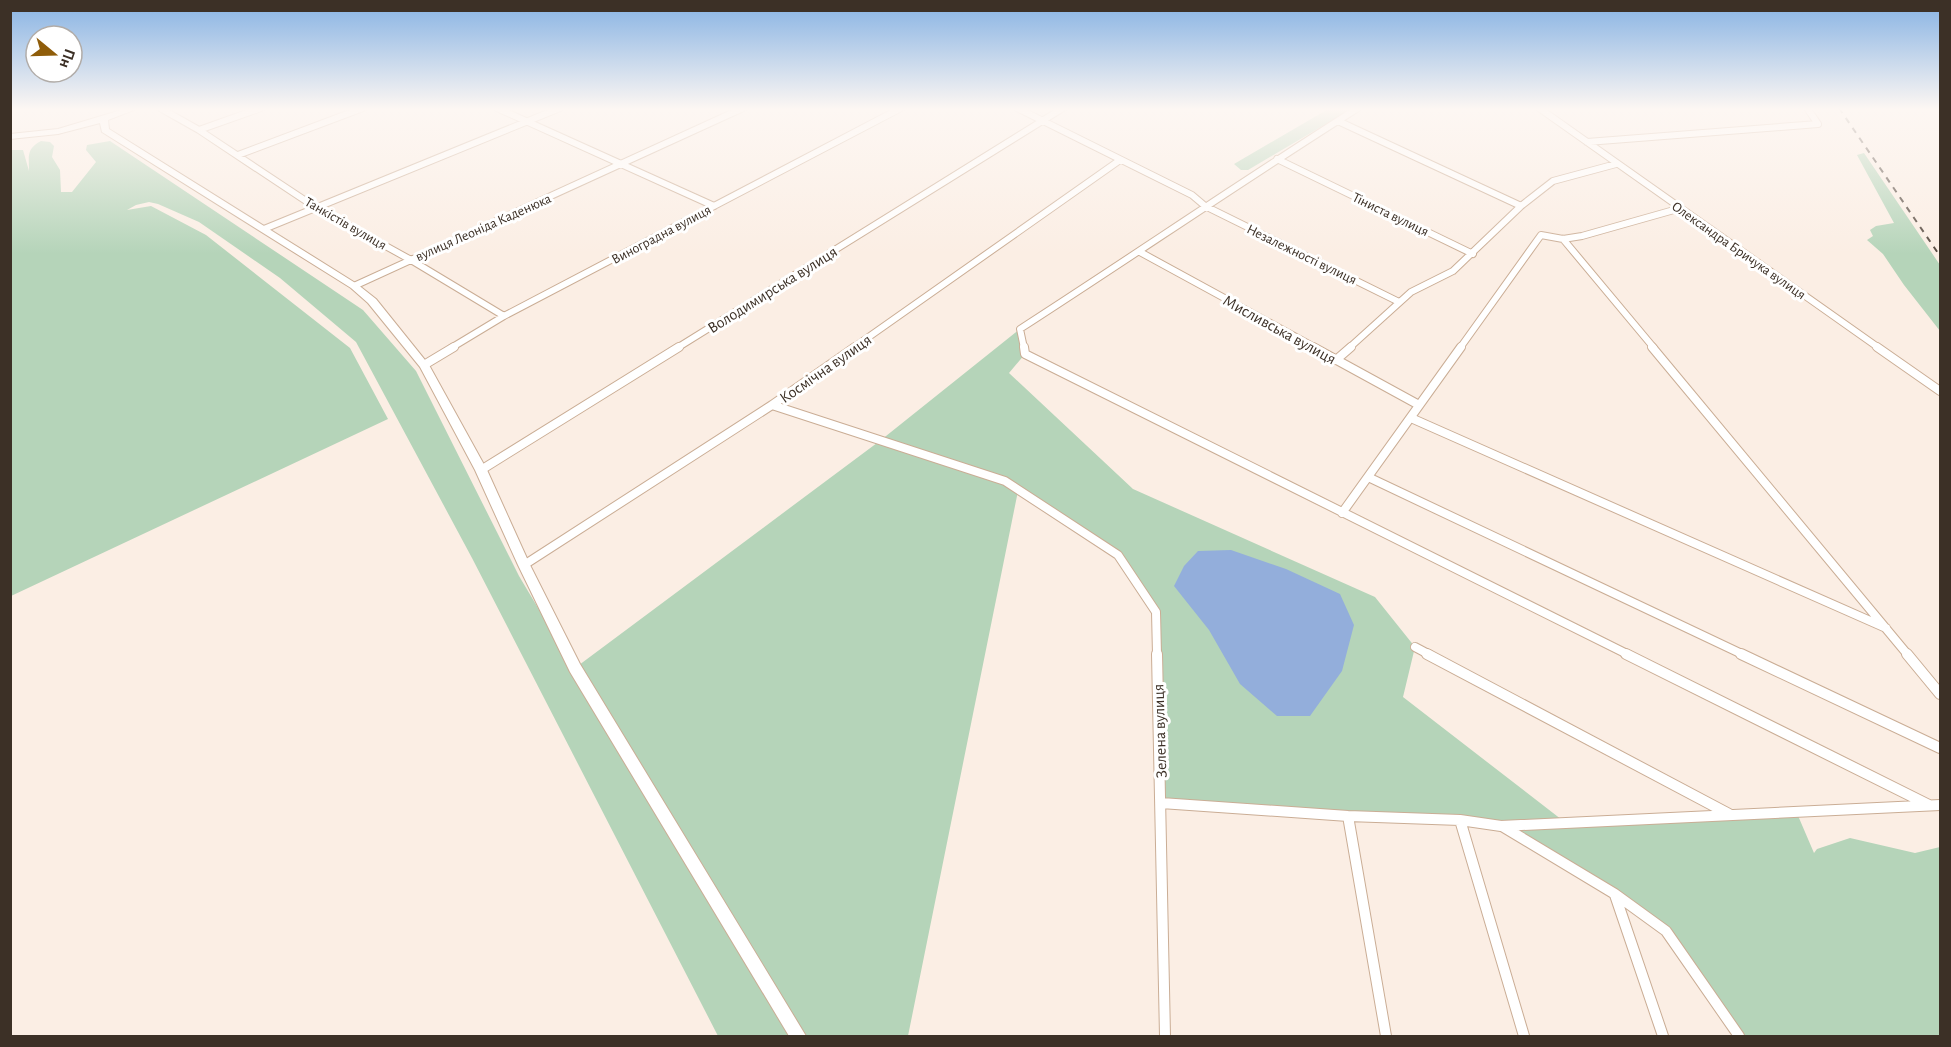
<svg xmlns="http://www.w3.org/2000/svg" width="1951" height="1047" viewBox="0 0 1951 1047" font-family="'Alegreya Sans',sans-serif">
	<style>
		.green { fill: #b5d4b9 }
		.water { fill: #93aedb }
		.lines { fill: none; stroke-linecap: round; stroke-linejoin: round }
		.street-far2-casing { stroke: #caad95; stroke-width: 8 }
		.street-far1-casing { stroke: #caad95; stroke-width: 10 }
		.street-casing { stroke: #caad95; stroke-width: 12 }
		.secondary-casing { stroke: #caad95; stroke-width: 2 }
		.street-far2 { stroke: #fff; stroke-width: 6 }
		.street-far1 { stroke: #fff; stroke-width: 8 }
		.street { stroke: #fff; stroke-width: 10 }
		.secondary { fill: #fff; fill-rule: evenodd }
		.rail { stroke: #564a40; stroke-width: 2; stroke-dasharray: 6 6; stroke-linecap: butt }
		.labels { text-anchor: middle; stroke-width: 6; stroke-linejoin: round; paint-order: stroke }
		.far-street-label { font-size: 14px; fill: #3c3026; stroke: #fff }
		.street-label { font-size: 16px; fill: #3c3026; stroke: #fff }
	</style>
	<rect width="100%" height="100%" fill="#fbeee4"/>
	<path class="green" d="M1330 108H1353L1248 170H1241L1234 164Z
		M41 141 50 142 54 146 52 157 60 170 61 192H72L96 162 86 150 87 145 110 141 363 310 416 371 519 576 793 1036H718L472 558 356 342 280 278 199 222 158 204 149 202 136 205 127 210 151 206 206 235 350 348 388 419 11 596 10 150H23L29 171C29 156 26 149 41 141Z
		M1864 153 1940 265V331L1904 285 1883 254 1867 240 1873 236 1870 230 1876 226 1894 223 1857 155Z
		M1020 329 1025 354 1009 373 1133 489 1375 597 1415 647 1403 697 1566 823 1796 811 1814 853 1817 849 1850 838 1915 853 1940 847V1036H1739L1666 931 1501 826 1161 803 1156 612 1118 555 1018 491 908 1036H798L575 668 881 440Z"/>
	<path class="water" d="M1231 550 1286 569 1340 594 1354 625 1342 671 1310 716H1277L1240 684 1209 630 1174 586 1184 566 1198 551Z"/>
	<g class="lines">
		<g class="street-far2-casing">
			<path id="street-far2" d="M160 108 199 130 315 207 411 260 504 316
				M497 108 714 206
				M1017 108 1192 195 1205 206 1399 302
				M1539 108 1879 348
				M1338 121 1521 206
				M199 130 261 108
				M1587 142 1818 124 1807 108
				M238 155 363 108
				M1277 159 1473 254
				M264 229 560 108
				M1563 239 1654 348
				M1140 252 1316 348
				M354 286 743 108
				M451 348 504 316 901 108
				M677 348 1063 108
				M853 348 1120 160
				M1024 348 1020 329C1133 256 1244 180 1358 108
				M1349 348 1411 292 1453 271 1521 206 1553 181 1616 164
				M1460 348 1541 235 1563 239 1582 236 1681 208"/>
		</g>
		<g class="street-far1-casing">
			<path id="street-far1" d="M1024 347 1025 354 1629 655
				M1313 347 1419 405
				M1652 347 1908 655
				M1877 347 1940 391
				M1336 360 1351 347
				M424 365 454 347
				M772 405 1005 481 1118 555 1156 612 1157 655
				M1411 418 1886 628
				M481 470 679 347
				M1368 477 1744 655
				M1342 513 1461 347
				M524 565 772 405 855 347
				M1415 647 1430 655"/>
		</g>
		<g class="street-casing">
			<path id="street" d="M1157 654 1165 1036
				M1427 654 1729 814
				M1626 654 1929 805
				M1741 654 1940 748
				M1907 654 1940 694
				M1161 803 1348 816 1460 820 1501 826 1940 805
				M1348 816 1386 1036
				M1460 820 1524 1036
				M1502 826 1615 894 1666 931 1739 1036
				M1615 895 1663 1036"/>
		</g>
		<g class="secondary-casing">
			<path id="secondary" d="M128 108H139L108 120 109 129 357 284 376 299 429 365 487 470 530 565 580 664 806 1036H789L570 672 518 565 475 470 420 367 368 303 351 288 102 132 100 123 58 134 10 139V134L58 129Z"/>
		</g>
		<use href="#street-far2" class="street-far2"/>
		<use href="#street-far1" class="street-far1"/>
		<use href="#street" class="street"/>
		<use href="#secondary" class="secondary"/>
		<path class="rail" d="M1839 108 1940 256"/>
	</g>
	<linearGradient id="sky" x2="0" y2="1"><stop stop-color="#86b2e3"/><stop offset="0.43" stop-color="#fdf7f3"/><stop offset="1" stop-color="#fdf7f3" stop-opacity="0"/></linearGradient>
	<rect width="1951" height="254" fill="url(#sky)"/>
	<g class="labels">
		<g class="far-street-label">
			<text transform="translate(1391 214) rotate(26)" y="5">Тіниста вулиця</text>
			<text transform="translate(346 223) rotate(30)" y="5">Танкістів вулиця</text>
			<text transform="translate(483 227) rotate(-24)" y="5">вулиця Леоніда Каденюка</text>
			<text transform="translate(661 234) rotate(-28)" y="5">Виноградна вулиця</text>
			<text transform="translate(1739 250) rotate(35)" y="5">Олександра Бричука вулиця</text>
			<text transform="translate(1302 254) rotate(26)" y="5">Незалежності вулиця</text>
		</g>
		<g class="street-label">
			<text transform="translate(772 289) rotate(-32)" y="6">Володимирська вулиця</text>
			<text transform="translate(1280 329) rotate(29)" y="6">Мисливська вулиця</text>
			<text transform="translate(825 368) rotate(-35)" y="6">Космічна вулиця</text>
			<text transform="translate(1159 731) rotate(-92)" y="6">Зелена вулиця</text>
		</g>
	</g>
	<rect width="1951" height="1047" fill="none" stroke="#3c3026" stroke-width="24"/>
	<g transform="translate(54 54) rotate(109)"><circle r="28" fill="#ffffff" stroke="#b1aca8" stroke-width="1.5"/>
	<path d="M0-4.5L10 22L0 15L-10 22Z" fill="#8f5d0a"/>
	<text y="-9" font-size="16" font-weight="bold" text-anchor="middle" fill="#3c3026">Пн</text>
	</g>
</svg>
